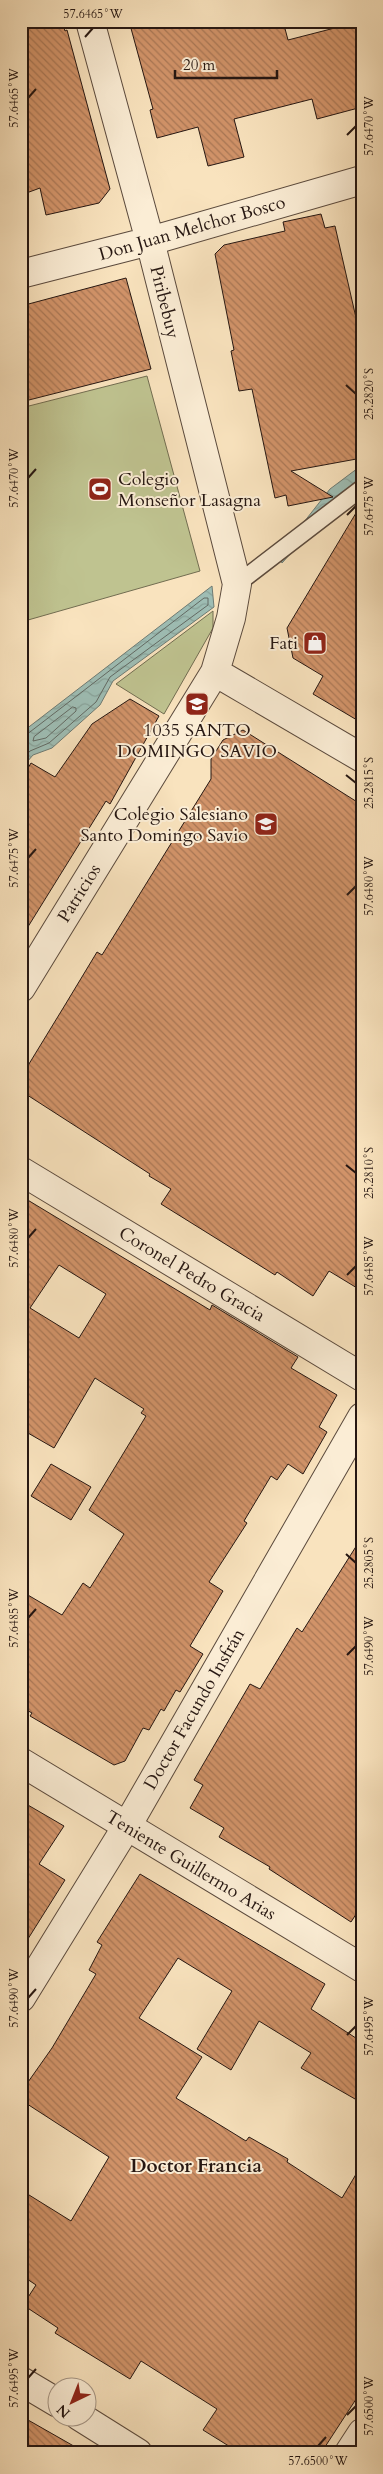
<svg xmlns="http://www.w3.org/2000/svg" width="383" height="2474" viewBox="0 0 383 2474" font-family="Cardo,serif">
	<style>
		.green { fill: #bfc390; stroke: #726d51 }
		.water { fill: url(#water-waves); stroke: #6e7b74 }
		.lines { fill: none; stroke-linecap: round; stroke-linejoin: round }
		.shore { stroke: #626a64; stroke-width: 1 }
		.building { fill: url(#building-back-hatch); stroke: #261712; fill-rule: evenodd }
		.service-casing { stroke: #5b4a3d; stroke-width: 19 }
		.minor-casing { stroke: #5b4a3d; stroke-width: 30 }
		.tertiary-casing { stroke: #5b4a3d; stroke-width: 30 }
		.service { stroke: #fbedd5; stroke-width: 16 }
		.minor { stroke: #fbedd5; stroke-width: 28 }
		.tertiary { stroke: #fbedd5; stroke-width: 28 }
		.ticks { fill: none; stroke: #261712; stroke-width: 2 }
		.labels { text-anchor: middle; stroke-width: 4; stroke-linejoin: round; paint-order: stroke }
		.street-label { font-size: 18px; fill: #261712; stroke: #fbedd5 }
		.poi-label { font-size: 18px; fill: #261712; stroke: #fbedd5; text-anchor: end }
		.neighbourhood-label { font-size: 19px; font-weight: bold; fill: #261712; stroke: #fbedd5 }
		.neatline { fill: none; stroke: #261712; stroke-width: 2 }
		.ticks-label { font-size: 12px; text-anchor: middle; fill: #261712 }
	</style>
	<defs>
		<pattern id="water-waves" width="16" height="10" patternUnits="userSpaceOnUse" patternTransform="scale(1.25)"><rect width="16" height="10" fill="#9ebeb5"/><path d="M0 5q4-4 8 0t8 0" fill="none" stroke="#88a39b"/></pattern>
		<pattern id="building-back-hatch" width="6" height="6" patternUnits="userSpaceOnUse" patternTransform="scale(1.25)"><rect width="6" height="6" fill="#d19369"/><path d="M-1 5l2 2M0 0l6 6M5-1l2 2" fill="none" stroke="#a97755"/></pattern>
	</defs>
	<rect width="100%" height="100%" fill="#f9e3be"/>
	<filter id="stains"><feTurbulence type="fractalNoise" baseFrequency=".004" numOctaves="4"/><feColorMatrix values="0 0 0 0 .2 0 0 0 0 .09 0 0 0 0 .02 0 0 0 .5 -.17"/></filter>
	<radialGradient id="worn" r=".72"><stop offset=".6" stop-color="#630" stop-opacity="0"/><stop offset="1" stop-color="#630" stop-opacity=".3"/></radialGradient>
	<path class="green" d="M147 376 200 571 21 622V408Z
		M213 611V628L164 714 116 684Z"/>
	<path class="water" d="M362 465V481L340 499 282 563 276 551 300 527 330 489Z
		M212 586 214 607 113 681 100 705 52 748 33 755 21 769V733Z"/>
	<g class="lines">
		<path class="shore" d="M73 707 76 708V711L46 738 33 741 34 737Z
			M21 736 26 735 204 598H208V605L110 677 96 702 49 743 30 751 21 761"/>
	</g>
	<path class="building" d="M21 21H62L65 31 67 30 110 189 99 203 46 215 40 188 21 195Z
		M129 21H283L288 40 362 21V107L317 119 312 99 234 119 244 157 208 166 198 127 157 138 150 110 153 109Z
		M321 214 325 228 335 226 362 344V458L291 471 333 497 288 506 286 495 275 498 252 389 239 391 231 351 234 350 215 254 224 245 285 231 283 222Z
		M126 278 151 369 21 402V306Z
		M362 503V723L313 694 323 676 293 658 287 628Z
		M130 699 159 716 110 804 106 801 21 938V780L31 763 55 777 92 724Z
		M243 730 362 805V1291L329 1271 313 1296 277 1272 275 1275 161 1204 171 1189 149 1176 150 1174 21 1091V1077L65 1005 97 952 102 955 211 779V759L223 740Z
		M21 1196 210 1310 212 1305 298 1357 291 1368 337 1395 319 1427 327 1432 303 1474 288 1464 277 1480 271 1476 244 1521 247 1523 209 1582 223 1591 190 1646 203 1654 180 1692 176 1690 164 1711 161 1709 149 1730 143 1728 125 1761 114 1765 30 1716 32 1713 21 1707V1591L62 1615 83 1583 90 1588 124 1534 89 1510 146 1416 141 1413 144 1409 95 1378 54 1448 21 1429ZM59 1265 106 1294 79 1338 30 1308Z
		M51 1464 91 1487 71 1520 31 1496Z
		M362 1537V1905L351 1922 269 1869 270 1867 219 1837 224 1828 190 1808 203 1785 194 1780 250 1684 260 1689 297 1628 302 1632Z
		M21 1801 64 1826 39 1864 65 1880 21 1950Z
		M140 1874 325 1984 311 2009 362 2042V2103L301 2068 311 2053 259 2021 231 2070 197 2049 232 1991 178 1958 139 2018 202 2057 176 2098 246 2141 249 2137 288 2159 287 2162 342 2198 362 2164V2390L321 2453H240L203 2430 217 2409 141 2361 130 2379 55 2333 58 2328 23 2305 36 2285 21 2275V2190L71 2221 109 2157 21 2100V2092L52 2048 96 1974 89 1970 102 1945 97 1942Z
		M21 2416 86 2453H21Z"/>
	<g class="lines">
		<g class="service-casing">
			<path id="service" d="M237 584 362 488"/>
		</g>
		<g class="minor-casing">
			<path id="minor" d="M21 274 150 241 362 180
				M215 672 362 758
				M21 988 215 672 231 618 237 584 150 241 90 21
				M21 1171 362 1377
				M21 1998 127 1826 362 1417
				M21 2381 58 2403
				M79 2416 138 2453
				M349 2453 362 2433"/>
		</g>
		<g class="tertiary-casing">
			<path id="tertiary" d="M21 1762 362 1968"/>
		</g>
		<use href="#service" class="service"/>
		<use href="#minor" class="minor"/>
		<use href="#tertiary" class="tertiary"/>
	</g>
	<path class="ticks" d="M85 37 93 28M28 98 36 89M347 135 356 126M346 385 356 394M28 478 36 469M347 515 356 506M346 775 356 783M28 858 36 849M347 895 356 886M346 1165 356 1173M28 1238 36 1229M347 1275 356 1266M346 1554 356 1563M28 1618 36 1609M347 1655 356 1646M28 1998 36 1989M347 2035 356 2026M28 2378 36 2369M347 2415 356 2406M318 2446 326 2437"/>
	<defs>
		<g id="stadium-square" transform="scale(1.25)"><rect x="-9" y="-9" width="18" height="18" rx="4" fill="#8f2418" stroke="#fbedd5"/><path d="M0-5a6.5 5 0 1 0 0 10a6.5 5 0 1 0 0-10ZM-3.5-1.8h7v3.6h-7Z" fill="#fff"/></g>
		<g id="shop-square" transform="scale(1.25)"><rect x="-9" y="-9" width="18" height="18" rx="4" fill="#8f2418" stroke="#fbedd5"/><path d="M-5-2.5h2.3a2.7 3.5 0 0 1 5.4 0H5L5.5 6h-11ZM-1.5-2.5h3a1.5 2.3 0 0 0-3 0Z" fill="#fff"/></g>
		<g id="school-square" transform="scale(1.25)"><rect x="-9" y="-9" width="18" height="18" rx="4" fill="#8f2418" stroke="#fbedd5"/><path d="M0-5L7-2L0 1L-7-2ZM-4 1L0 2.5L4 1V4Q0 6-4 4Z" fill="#fff"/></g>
	</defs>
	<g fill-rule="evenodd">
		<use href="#stadium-square" x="100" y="489"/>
		<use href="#shop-square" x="315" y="643"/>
		<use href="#school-square" x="197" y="704"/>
		<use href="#school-square" x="266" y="824"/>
	</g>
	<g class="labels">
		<g class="street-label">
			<text transform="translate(192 228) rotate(-16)" y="6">Don Juan Melchor Bosco</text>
			<text transform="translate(165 302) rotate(76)" y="6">Piribebuy</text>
			<text transform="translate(79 893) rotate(-58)" y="6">Patricios</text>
			<text transform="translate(192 1274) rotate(31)" y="6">Coronel Pedro Gracia</text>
			<text transform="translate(194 1709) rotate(-60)" y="6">Doctor Facundo Insfrán</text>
			<text transform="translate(191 1865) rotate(31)" y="6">Teniente Guillermo Arias</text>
		</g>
		<g class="poi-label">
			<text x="118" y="485" text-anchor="start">Colegio<tspan x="118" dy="21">Monseñor Lasagna</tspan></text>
			<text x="298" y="649">Fati</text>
			<text x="197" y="736" text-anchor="middle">1035 SANTO<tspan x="197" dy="21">DOMINGO SAVIO</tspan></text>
			<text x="248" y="820">Colegio Salesiano<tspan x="248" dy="21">Santo Domingo Savio</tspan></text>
		</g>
		<g class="neighbourhood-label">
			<text x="196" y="2172">Doctor Francia</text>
		</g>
	</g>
	<rect width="383" height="2474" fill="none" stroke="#f9e3be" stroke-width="55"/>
	<g transform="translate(72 2402) rotate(223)"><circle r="24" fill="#fbedd5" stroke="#a69787"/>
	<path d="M0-4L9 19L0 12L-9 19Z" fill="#8f2418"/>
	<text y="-8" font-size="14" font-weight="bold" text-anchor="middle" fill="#261712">N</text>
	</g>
	<path d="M175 70v8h102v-8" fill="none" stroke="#261712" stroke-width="2.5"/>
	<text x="183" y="70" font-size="15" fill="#261712" stroke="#fbedd5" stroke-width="4" paint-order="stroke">20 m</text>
	<rect x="28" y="28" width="328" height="2418" class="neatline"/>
	<g class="ticks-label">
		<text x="93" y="18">57.6465°W</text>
		<text transform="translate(14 98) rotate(-90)" y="4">57.6465°W</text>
		<text transform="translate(369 126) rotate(-90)" y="4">57.6470°W</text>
		<text transform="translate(369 394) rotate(-90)" y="4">25.2820°S</text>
		<text transform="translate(14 478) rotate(-90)" y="4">57.6470°W</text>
		<text transform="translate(369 506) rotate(-90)" y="4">57.6475°W</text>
		<text transform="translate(369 783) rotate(-90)" y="4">25.2815°S</text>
		<text transform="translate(14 858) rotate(-90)" y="4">57.6475°W</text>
		<text transform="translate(369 886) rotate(-90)" y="4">57.6480°W</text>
		<text transform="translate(369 1173) rotate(-90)" y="4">25.2810°S</text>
		<text transform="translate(14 1238) rotate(-90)" y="4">57.6480°W</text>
		<text transform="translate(369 1266) rotate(-90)" y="4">57.6485°W</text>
		<text transform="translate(369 1563) rotate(-90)" y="4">25.2805°S</text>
		<text transform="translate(14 1618) rotate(-90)" y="4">57.6485°W</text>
		<text transform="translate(369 1646) rotate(-90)" y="4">57.6490°W</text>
		<text transform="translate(14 1998) rotate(-90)" y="4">57.6490°W</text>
		<text transform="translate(369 2026) rotate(-90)" y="4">57.6495°W</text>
		<text transform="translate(14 2378) rotate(-90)" y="4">57.6495°W</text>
		<text transform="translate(369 2406) rotate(-90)" y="4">57.6500°W</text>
		<text x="318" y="2465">57.6500°W</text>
	</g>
	<rect width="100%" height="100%" filter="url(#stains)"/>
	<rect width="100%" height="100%" fill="url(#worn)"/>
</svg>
